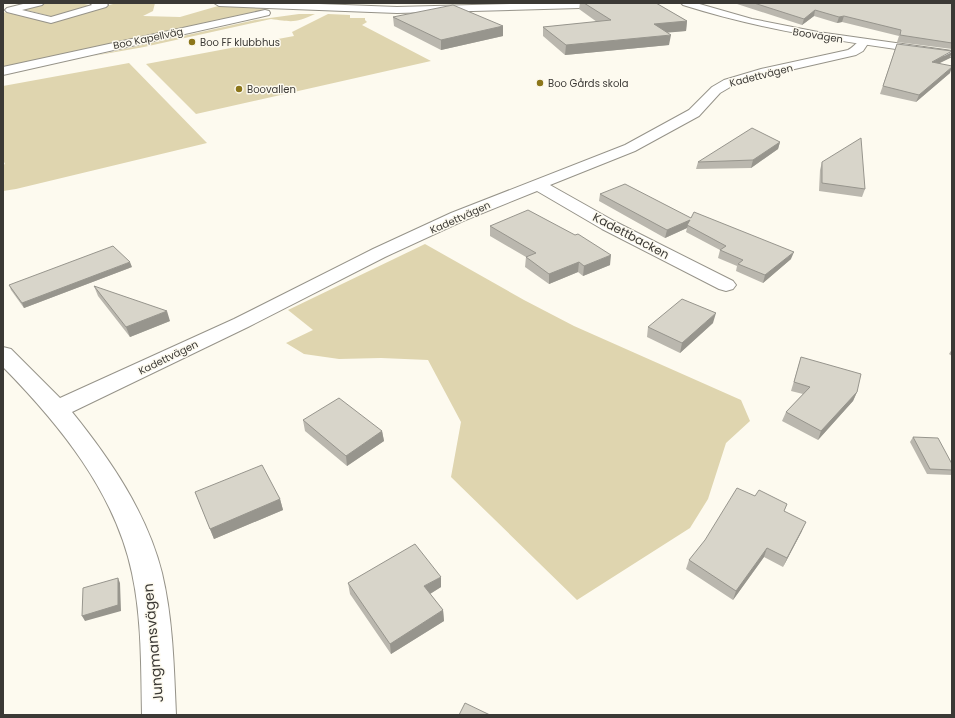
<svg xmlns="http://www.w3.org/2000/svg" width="955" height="718" viewBox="0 0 955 718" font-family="Poppins,sans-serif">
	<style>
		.green { fill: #dfd5af }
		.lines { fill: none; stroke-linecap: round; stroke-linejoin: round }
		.minor-casing { stroke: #969389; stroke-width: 2 }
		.tertiary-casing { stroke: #969389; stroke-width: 2 }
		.minor { fill: #fff; fill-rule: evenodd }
		.tertiary { fill: #fff; fill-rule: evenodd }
		.wall { fill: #bab7ae }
		.shaded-wall { fill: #97958d }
		.building { fill: #d8d5ca; stroke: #97958d }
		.poi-dot { fill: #8c761a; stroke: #fdfaef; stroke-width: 1.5 }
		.labels { text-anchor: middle; stroke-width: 3; stroke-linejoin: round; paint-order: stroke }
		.far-street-label { font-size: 10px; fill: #3b3935; stroke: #fdfaef }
		.far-poi-label { font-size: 10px; fill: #3b3935; stroke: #fdfaef; text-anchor: start }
		.street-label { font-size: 12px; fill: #3b3935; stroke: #fdfaef }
		.near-street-label { font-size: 14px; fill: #3b3935; stroke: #fdfaef }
	</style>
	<rect width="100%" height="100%" fill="#fdfaef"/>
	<path class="green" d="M47 3H80L93 6 54 17 22 9Z
		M110 3H155L153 11 143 16 180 17 218 6 274 8 3 67V12L52 22 113 4Z
		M299 14H315C296 23 292 22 271 19L144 47 93 56 255 20Z
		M328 14 350 15V18H365V20L367 22 362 25 431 61 196 114 146 64 294 36 292 32Z
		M129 63 207 143 16 189 3 191V165L5 164 3 160V86Z
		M425 244 524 300 574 326 741 400 750 421 726 443 708 499 690 528 577 600 451 477 461 422 428 360 381 358 339 359 304 354 286 343 313 330 288 310Z"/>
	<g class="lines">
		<g class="minor-casing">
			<path id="minor" d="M27 3H44L42 5 22 10 51 17 92 5 90 3H106L108 5 106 7 51 23 7 12 5 10 7 8Z
				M214 3H293L397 7 545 3H656L651 6 397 13 219 6Z
				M265 10 269 11 270 13 269 15 3 75V67Z
				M864 39 869 42 863 51 856 55 764 76 732 86 720 93 699 116 635 151 550 185 614 221 733 281 736 285 733 289 726 291 719 289 602 229 537 191 463 221 385 257 248 327 72 412C110 459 147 513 162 573 173 619 174 668 176 715H142C141 668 142 619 132 573 115 492 59 424 3 367V347L11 349 60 398 234 319 373 249 451 213 625 145 689 110 712 87 724 80 761 69 848 50C854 47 858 40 864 39Z"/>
		</g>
		<g class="tertiary-casing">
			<path id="tertiary" d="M681 3H696L752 19 818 32 952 51V57C861 44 771 33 683 5Z"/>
		</g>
		<use href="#minor" class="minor"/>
		<use href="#tertiary" class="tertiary"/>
	</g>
	<path class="wall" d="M580 3H656L687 21 686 31 667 32 669 45 565 55 543 36V27L597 22 579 9Z
		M734 3H952V49L897 42 899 36 842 22 837 23 814 16 802 25Z
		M393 17 503 26V36L441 50 394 26Z
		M897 44 950 58 940 63 950 73 916 102 880 94Z
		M780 142 778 149 751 168 696 169 698 162Z
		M822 162 865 189 862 197 819 191 820 170Z
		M600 194 691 218 791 259 763 283 736 271 737 266 718 258 720 250 686 232 687 228 665 238 599 201Z
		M490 226 610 265 583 276 578 272 549 284 525 267 526 257 490 236Z
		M132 267 24 308 11 290 9 285Z
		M94 286 170 321 130 337 98 296Z
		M713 323 680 353 647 337 648 327Z
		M952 349V356L949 354Z
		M801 357 857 392 853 401 818 440 782 421 786 412 803 394 791 391Z
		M303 420 382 431 384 441 347 466 305 431Z
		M913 437 952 464V475L927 474 910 442Z
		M195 492 280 499 283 510 214 539Z
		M755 496 787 504 784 511 802 531 783 567 764 557 733 600 686 569 689 560Z
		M348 583 441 587 430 594 443 610 444 621 391 654 350 594Z"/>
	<path class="shaded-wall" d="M815 10 814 16 802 25 804 19Z
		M844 16 842 22 837 23 839 17Z
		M687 21 686 31 653 34 654 24Z
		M503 26V36L441 50V40Z
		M671 35 669 45 565 55 566 45Z
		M952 52 950 58 929 68 932 62Z
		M952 67 950 73 916 102 919 95Z
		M780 142 778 149 751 168 753 160Z
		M690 220 687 228 665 238 667 230Z
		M794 252 791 259 763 283 765 275Z
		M611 255 610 265 583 276 584 266Z
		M130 262 132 267 24 308 22 303Z
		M579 262 578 272 549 284V274Z
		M167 311 170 321 130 337 126 327Z
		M716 313 713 323 680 353 682 343Z
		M857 392 853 401 818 440 821 431Z
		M382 431 384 441 347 466 346 456Z
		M280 499 283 510 214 539 210 529Z
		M806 522 802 531 783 567 787 558Z
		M767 548 764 557 733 600 736 591Z
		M441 577V587L425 597 424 586Z
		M118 578 120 583 121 611 85 621 82 616Z
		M443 610 444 621 391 654 390 644Z"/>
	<path class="building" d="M584 3H656L687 21 654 24 671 35 566 45 543 27 611 20Z
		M754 3H952V43L900 35 901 30 844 16 839 17 815 10 804 19Z
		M453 5 503 26 441 40 393 17Z
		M897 44 952 51 932 62 952 66V67L919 95 883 86Z
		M752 128 780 142 753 160 698 162Z
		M861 138 865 189 822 183V162Z
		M625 184 691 218 694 212 794 252 765 275 738 264 743 260 720 250 726 246 687 225 690 220 667 230 600 194Z
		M528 210 575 235 578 234 611 255 584 266 579 262 549 274 526 257 536 253 490 226Z
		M113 246 130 262 22 303 9 285Z
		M94 286 167 311 126 327Z
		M682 299 716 313 682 343 648 327Z
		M801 357 861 374 857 392 821 431 786 412 810 387 794 382Z
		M339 398 382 431 346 456 303 420Z
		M913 437 938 438 952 464V470L930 469Z
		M262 465 280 499 210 529 195 492Z
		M737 488 755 496 759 490 787 504 784 511 806 522 787 558 767 548 736 591 689 560 705 540Z
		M415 544 441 577 424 586 443 610 390 644 348 583Z
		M118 578V605L82 616 83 588Z
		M465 703 490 715H459Z"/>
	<g class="poi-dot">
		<circle cx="192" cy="42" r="4"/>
		<circle cx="540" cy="83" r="4"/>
		<circle cx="239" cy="89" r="4"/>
	</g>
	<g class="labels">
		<g class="far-street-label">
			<text transform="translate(818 35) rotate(9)" y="4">Boovägen</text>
			<text transform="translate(148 38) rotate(-12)" y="4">Boo Kapellväg</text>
			<text transform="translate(761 75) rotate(-14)" y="4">Kadettvägen</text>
			<text transform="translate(460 217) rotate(-24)" y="4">Kadettvägen</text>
			<text transform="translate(168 357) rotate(-26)" y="4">Kadettvägen</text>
		</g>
		<g class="far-poi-label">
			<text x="200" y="46">Boo FF klubbhus</text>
			<text x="548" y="87">Boo Gårds skola</text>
			<text x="247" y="93">Boovallen</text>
		</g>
		<g class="street-label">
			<text transform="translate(631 236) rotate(28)" y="4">Kadettbacken</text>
		</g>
		<g class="near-street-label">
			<text transform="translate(153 643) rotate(-95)" y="5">Jungmansvägen</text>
		</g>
	</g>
	<rect width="955" height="718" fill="none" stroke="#3b3935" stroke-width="8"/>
</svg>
